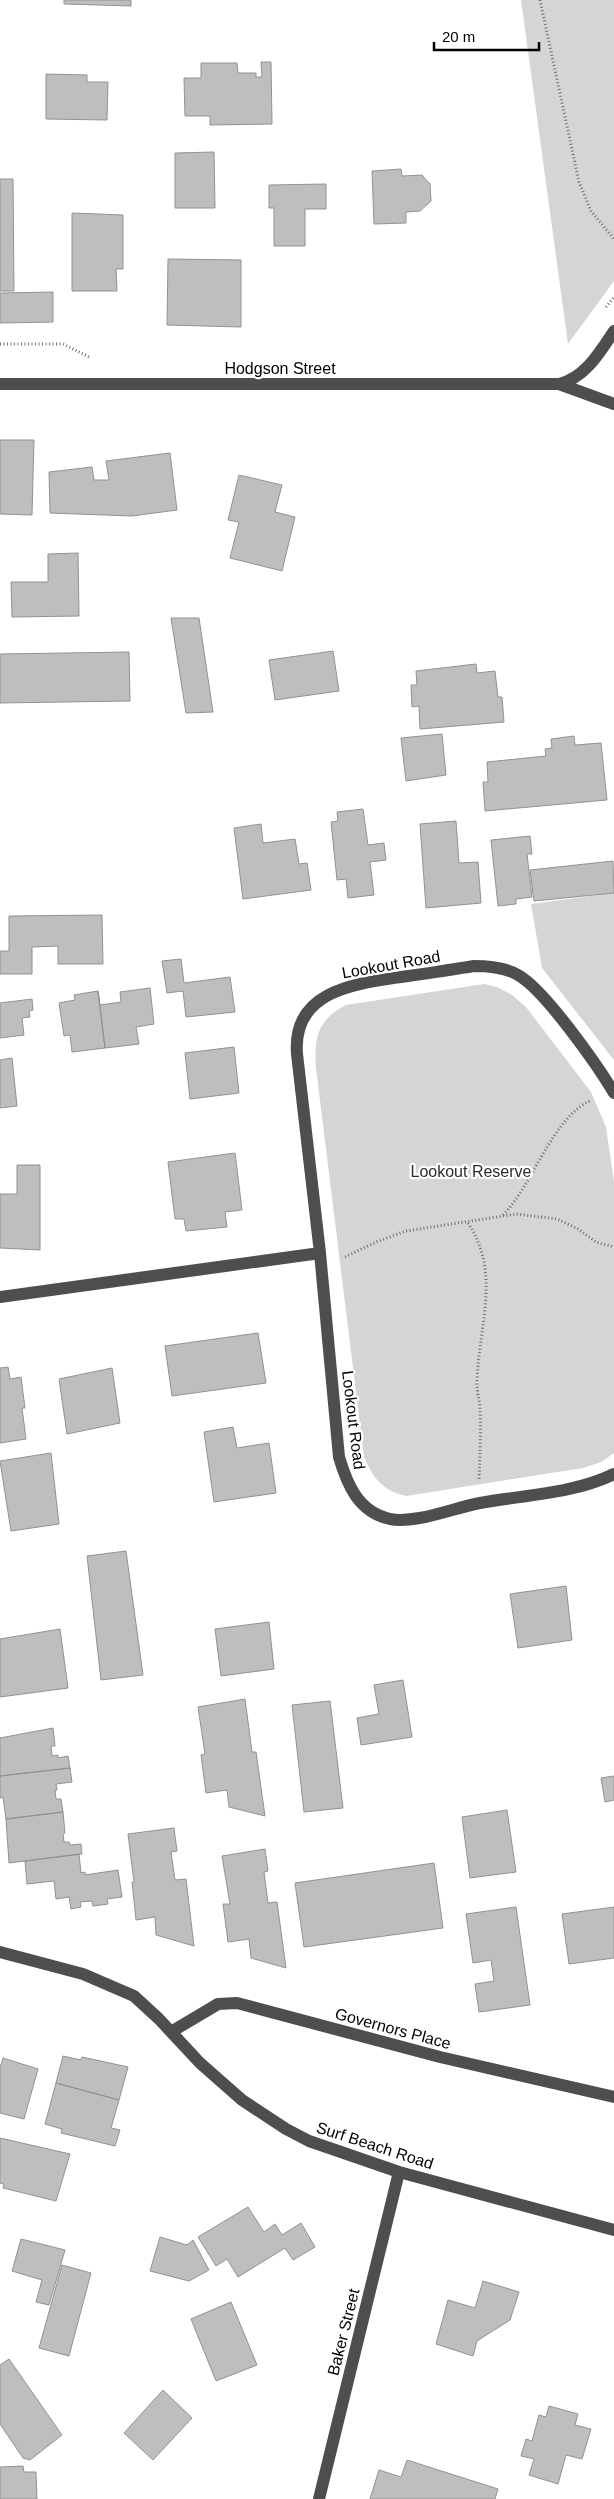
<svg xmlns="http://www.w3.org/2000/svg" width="614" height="2499" viewBox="0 0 614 2499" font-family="Helvetica,sans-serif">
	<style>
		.green { fill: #d5d5d5 }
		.building { fill: #bebebe; stroke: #929292 }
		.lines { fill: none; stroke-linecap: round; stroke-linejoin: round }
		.path { stroke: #707070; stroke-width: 3; stroke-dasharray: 1 2.5; stroke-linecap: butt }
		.minor { stroke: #4e4e4e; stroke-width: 12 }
		.labels { text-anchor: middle; stroke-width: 4.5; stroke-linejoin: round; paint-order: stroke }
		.street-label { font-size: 16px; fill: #000; stroke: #fff }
		.park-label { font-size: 16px; fill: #2c2c2c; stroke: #fff }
	</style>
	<rect width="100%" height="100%" fill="#fff"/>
	<path class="green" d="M521 0H614V281L568 344Z
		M614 893V1060L542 968 531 904Z
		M484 984 497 987 512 995 526 1007 591 1092 606 1127 614 1182V1453L601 1462 583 1468 406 1496C383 1491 373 1478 364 1457L316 1068C314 1038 317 1020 346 1005Z"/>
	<path class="building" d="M64 0H131V6L64 4Z
		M261 62H271L272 124 210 125V116H185L184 78H201V63H237L238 73H256V77H262Z
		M46 74 87 75V82H108L107 120 46 119Z
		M214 152 215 208H175V153Z
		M401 169 402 176 422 175 430 184 431 201 420 211 406 212V223L374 224 372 171Z
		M0 179H13L14 291H0Z
		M326 184V209H305V246H274V208H269V185Z
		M72 213 123 215V269H116L117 291H72Z
		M168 259 241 260V327L167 325Z
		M53 292V322L0 323V293Z
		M0 440H34L32 515 0 514Z
		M170 453 177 510 132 516 50 513 49 472 92 467 94 480H109L106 461Z
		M239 475 282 485 275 512 295 517 282 571 230 558 239 522 228 520Z
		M78 553 79 616 12 617 11 582H48V554Z
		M171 618H199L213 712 186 713Z
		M333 651 339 691 275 700 269 660Z
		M129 652 130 701 0 703V654Z
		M476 664 477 673 495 671 498 697H502L504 722 420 729 419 706 412 707 411 685H417L416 671Z
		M442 734 446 775 406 781 401 738Z
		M574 736 575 745 601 743 607 800 485 811 483 782H488L487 762 546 756 545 749 552 748 551 739Z
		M363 809 368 845 384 843 386 860 370 862 374 895 348 898 346 879 337 880 331 822 338 821 337 812Z
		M456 821 459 863 478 862 481 903 426 908 420 824Z
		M261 824 263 843 295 839 299 864 307 863 311 890 243 899 234 828Z
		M530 836 532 854H527L532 897 516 899V904L498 906 491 840Z
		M613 861 614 893 534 901 530 870Z
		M102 915 103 964H58V946L32 947V974H0V951H9V916Z
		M181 959 184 983 230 977 235 1012 186 1017 183 991 167 993 162 961Z
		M150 988 154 1024 136 1027 139 1044 105 1048 98 991 100 1005 121 1002 120 992Z
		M98 991 105 1048 72 1052 70 1035 64 1036 59 1003 75 1000 74 995Z
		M32 999 33 1010 29 1011 30 1017 22 1018 24 1035 0 1038V1003Z
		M234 1047 239 1093 190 1099 185 1053Z
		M12 1058 17 1106 0 1108V1060Z
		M235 1153 242 1210 225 1212 227 1227 186 1231 184 1219H175L168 1162Z
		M17 1165H40V1250L0 1248V1194H17Z
		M258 1333 266 1383 172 1396 165 1346Z
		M8 1367 10 1379 21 1377 25 1408H22L26 1439 0 1443V1368Z
		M112 1368 120 1423 67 1434 59 1379Z
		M233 1427 237 1448 269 1443 276 1493 214 1502 204 1432Z
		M51 1453 59 1524 11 1531 0 1461Z
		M126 1551 143 1675 101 1680 87 1556Z
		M566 1586 572 1640 518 1648 510 1594Z
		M269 1622 274 1669 221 1676 215 1629Z
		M60 1629 68 1688 0 1697V1639Z
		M403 1680 412 1737 361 1745 357 1718 379 1714 374 1685Z
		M245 1699 252 1752H256L265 1816 229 1807 227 1790 206 1793 201 1755 205 1754 198 1707Z
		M330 1701 343 1808 304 1812 292 1705Z
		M53 1728 55 1746H51L52 1756 58 1755V1758L68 1756 70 1768 0 1776V1738Z
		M70 1768 72 1782 56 1784 57 1790H55L56 1799H61L63 1812 6 1819 3 1797 0 1798V1776Z
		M614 1776V1800L605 1802 601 1778Z
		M507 1810 516 1872 470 1878 462 1817Z
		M63 1812 65 1833 63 1834 64 1842H69L70 1845 81 1844 82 1854 9 1863 6 1819Z
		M174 1828 177 1851 171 1852 175 1880 186 1879 194 1946 156 1935 155 1917 136 1920 132 1882H134L128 1834Z
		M265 1849 268 1871 264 1872 268 1903 277 1902 286 1968 251 1958 249 1939 228 1942 223 1904H230L222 1856Z
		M79 1854 81 1873 85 1872V1875L118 1870 122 1897 107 1899 108 1904 93 1906 92 1901 80 1902 81 1907 71 1909 69 1897 56 1899 54 1881 27 1884 25 1861Z
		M434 1863 443 1928 304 1947 295 1883Z
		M516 1907 530 2005 479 2012 475 1984 494 1981 491 1960 473 1963 466 1914Z
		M614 1907V1958L569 1964 562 1914Z
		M63 2056 81 2060 82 2057 128 2067 119 2100 56 2083Z
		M3 2058 38 2069 24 2119 0 2113V2068Z
		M56 2083 119 2100 111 2128 120 2130 115 2146 61 2133 62 2129 45 2124Z
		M0 2138 70 2154 56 2201 3 2188 4 2184 0 2183Z
		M248 2207 264 2232 275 2224 282 2235 301 2223 315 2247 293 2260 285 2248 238 2277 227 2259 216 2266 198 2237Z
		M160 2237 187 2245 193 2240 209 2270 189 2281 150 2271Z
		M21 2239 65 2250 49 2305 36 2302 42 2280 12 2271Z
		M62 2265 91 2273 69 2356 39 2348Z
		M483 2281 519 2292 510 2320 477 2341 473 2356 436 2344 448 2300 475 2308Z
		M231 2302 257 2365 216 2381 191 2319Z
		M9 2359 62 2435 30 2460 23 2458 0 2424V2365Z
		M163 2390 192 2418 153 2460 124 2433Z
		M549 2406 578 2414 575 2425 591 2429 582 2459 566 2455 558 2484 529 2475 534 2459 521 2456 526 2439 532 2441 539 2415 546 2417Z
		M407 2460 498 2489 495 2499H370L379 2470 401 2477Z
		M23 2466 24 2472H36L37 2499H0V2467Z"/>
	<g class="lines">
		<path class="path" d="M540 0 579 182 591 211 614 239
			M606 307 614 297
			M0 344H63L91 358
			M503 1215C533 1185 552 1118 590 1101
			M468 1223C502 1274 478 1327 477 1384 477 1391 479 1399 480 1407 481 1431 480 1455 479 1480
			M345 1257 376 1242 406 1231 516 1214 557 1219 578 1229 596 1242 614 1247"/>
		<path class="minor" d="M0 384H559C585 378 600 352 614 331
			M559 384 614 404
			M614 1093C598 1066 544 989 518 975 505 967 489 966 474 966 449 970 425 974 401 977 354 984 292 991 297 1054L320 1253 339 1457C347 1484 358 1512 390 1519 416 1524 453 1508 480 1503 524 1495 573 1494 614 1474
			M0 1297 320 1253
			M0 1952 83 1974 134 1996 159 2019 200 2063 242 2100 286 2129 309 2141 399 2172 614 2230
			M171 2032 218 2004 237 2003 440 2057 614 2097
			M319 2499 399 2172"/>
	</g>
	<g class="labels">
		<g class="street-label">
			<text x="280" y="374">Hodgson Street</text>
			<text transform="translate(391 964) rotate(-10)" y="6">Lookout Road</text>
			<text transform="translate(354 1420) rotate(83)" y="6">Lookout Road</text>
			<text transform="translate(393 2028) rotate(15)" y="6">Governors Place</text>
			<text transform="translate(375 2145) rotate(18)" y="6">Surf Beach Road</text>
			<text transform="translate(343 2332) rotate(-76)" y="6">Baker Street</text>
		</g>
		<g class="park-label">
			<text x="471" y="1177">Lookout Reserve</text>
		</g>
	</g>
	<path d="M434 42v8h105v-8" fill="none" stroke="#000000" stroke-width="2.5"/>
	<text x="442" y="42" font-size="15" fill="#000000" stroke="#ffffff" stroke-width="4" paint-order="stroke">20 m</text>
</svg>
